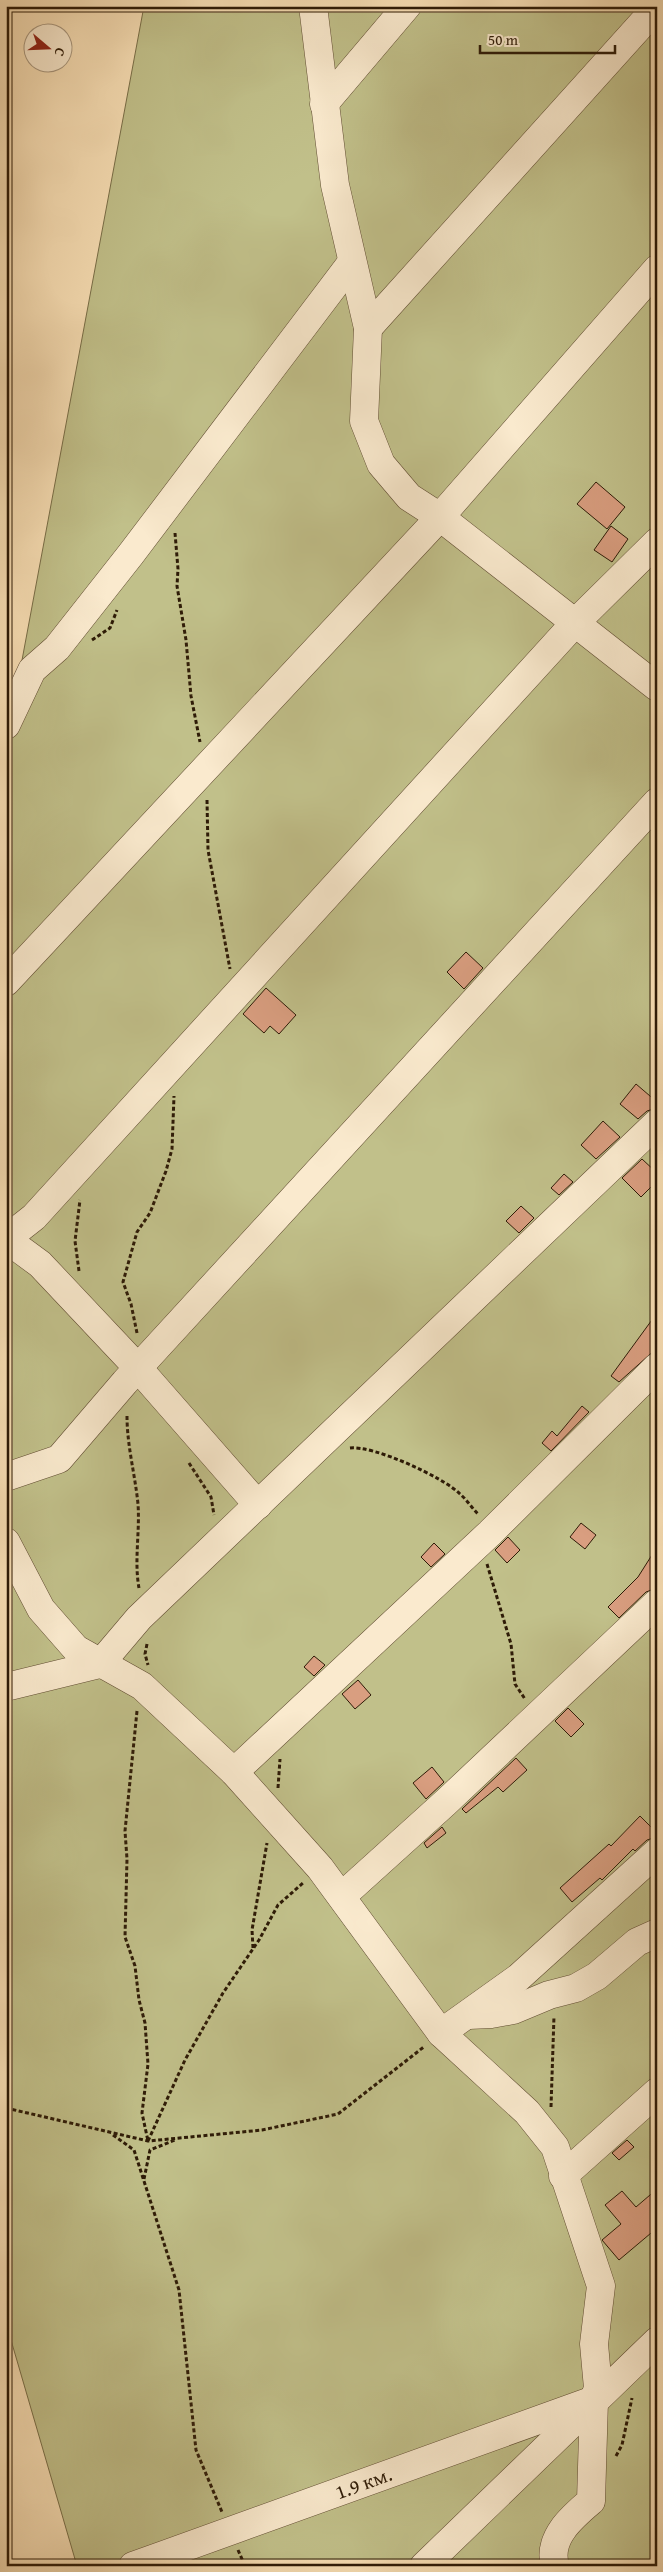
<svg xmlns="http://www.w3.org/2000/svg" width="663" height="2572" viewBox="0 0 663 2572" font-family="'Gentium Book Plus',serif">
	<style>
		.green { fill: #c1c08a; stroke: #786e48 }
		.building { fill: #d99e80; stroke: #2e1b07 }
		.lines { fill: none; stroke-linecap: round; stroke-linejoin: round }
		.minor-casing { stroke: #604c32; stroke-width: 29 }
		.path { stroke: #2e1b07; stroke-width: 3; stroke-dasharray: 4 2.5; stroke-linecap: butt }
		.minor { stroke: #faeace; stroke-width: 28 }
		.labels { text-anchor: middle; stroke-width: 5; stroke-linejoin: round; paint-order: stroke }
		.street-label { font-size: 20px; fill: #2e1b07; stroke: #faeace }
	</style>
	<rect width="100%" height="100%" fill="#f7deb4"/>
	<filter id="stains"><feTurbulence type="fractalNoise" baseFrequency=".004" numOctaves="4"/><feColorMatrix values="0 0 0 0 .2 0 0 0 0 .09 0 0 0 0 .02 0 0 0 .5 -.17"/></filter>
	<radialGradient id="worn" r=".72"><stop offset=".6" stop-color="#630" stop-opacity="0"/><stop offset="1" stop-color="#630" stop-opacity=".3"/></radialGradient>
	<path class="green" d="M144 6H657V2566H77L6 2323V746Z"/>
	<path class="building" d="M596 482 625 507 607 529 577 504Z
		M611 526 628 539 612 562 594 550Z
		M466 952 483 968 464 989 447 972Z
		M266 988 296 1015 279 1034 270 1026 264 1033 243 1014Z
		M636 1084 657 1102V1108L647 1111 638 1119 620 1104Z
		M603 1121 620 1137 596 1159 581 1145Z
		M642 1159 657 1173V1181L641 1197 622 1178Z
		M564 1174 573 1182 559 1195 551 1188Z
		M521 1206 534 1218 519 1233 506 1221Z
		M657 1313V1348L619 1382 611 1376Z
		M582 1406 589 1412 551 1451 542 1443 552 1431 557 1436Z
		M581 1523 596 1535 585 1549 570 1537Z
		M508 1537 520 1550 507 1563 495 1550Z
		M434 1543 445 1554 431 1567 421 1557Z
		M657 1547V1588L646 1592 619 1618 608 1607 638 1577Z
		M314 1656 325 1665 314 1676 304 1667Z
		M358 1680 371 1695 355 1709 342 1694Z
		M568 1708 584 1724 571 1737 555 1721Z
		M516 1758 527 1770 503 1792 498 1787 466 1813 462 1809Z
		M432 1767 444 1782 426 1799 413 1783Z
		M640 1816 657 1833V1837L647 1840 635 1851 633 1849 602 1880 600 1878 572 1902 560 1888 609 1844 611 1846Z
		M442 1827 446 1833 427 1848 424 1843Z
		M627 2140 634 2147 619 2160 612 2153Z
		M657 2189V2228L619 2260 602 2240 621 2224 605 2205 622 2191 636 2207Z"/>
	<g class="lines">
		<g class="minor-casing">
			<g id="minor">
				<path d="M313 6 335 185 368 328 364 421 381 464 409 497 440 517 657 687"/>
				<path d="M324 104 407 6"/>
				<path d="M368 328 657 7"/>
				<path d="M6 725 32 670 57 648 131 554 352 262"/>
				<path d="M6 982 440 517 657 269"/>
				<path d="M6 1477 59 1459 125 1382 657 802"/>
				<path d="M258 1505 138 1368 40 1264 6 1239 34 1217 574 624 657 542"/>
				<path d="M6 1542 41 1609 76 1649 142 1686 234 1772 320 1868 441 2033 527 2112 555 2147 601 2286 594 2344 598 2388 594 2400 591 2501C572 2517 547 2538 555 2566"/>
				<path d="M6 1687 100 1664 139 1618 657 1123"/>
				<path d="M234 1772 490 1533 657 1367"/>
				<path d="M342 1896 445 1803 657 1603"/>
				<path d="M468 2015 491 2014 513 2010 549 1995 576 1988 597 1976 637 1942 657 1933"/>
				<path d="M441 2033 518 1978 657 1852"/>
				<path d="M563 2176 657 2092"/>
				<path id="s1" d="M133 2566 594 2400"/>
				<path d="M424 2566 657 2341"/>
			</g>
		</g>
		<path class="path" d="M175 533 178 569 177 586 186 640 191 696 200 742
			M92 640 110 628 117 610
			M207 800 208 850 230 969
			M79 1271 75 1241 80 1200
			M137 1333 131 1304 123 1282 137 1232 150 1213 166 1171 172 1149 174 1096
			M127 1416C127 1446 135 1474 138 1504 140 1532 134 1561 139 1588
			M350 1448C373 1445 443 1477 460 1494 467 1500 472 1508 478 1514
			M189 1463 211 1497 214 1515
			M487 1564 511 1644 515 1684 525 1699
			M147 1644 145 1654 148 1665
			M137 1711 125 1831 127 1859 125 1937 135 1966 139 2000 145 2023 148 2064 142 2113 148 2141
			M278 1788 280 1759
			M253 1948 252 1930 267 1843
			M551 2107 554 2016
			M6 2108 148 2141 262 2130 338 2114 425 2046
			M113 2135 134 2150 179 2290 196 2450 222 2512
			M148 2141 185 2060 223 1993 259 1940 278 1905 303 1883
			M144 2179 150 2150 175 2140
			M616 2456 622 2445 632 2398
			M238 2550 245 2566"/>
		<use href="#minor" class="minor"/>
	</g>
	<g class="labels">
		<g class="street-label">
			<text dy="7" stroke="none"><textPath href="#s1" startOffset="245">1.9 км.</textPath></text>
		</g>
	</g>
	<rect width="663" height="2572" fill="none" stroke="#f7deb4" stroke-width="25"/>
	<rect x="8" y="8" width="648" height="2557" fill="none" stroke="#2e1b07" stroke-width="2.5"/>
	<rect x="12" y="12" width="638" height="2547" fill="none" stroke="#2e1b07"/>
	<g transform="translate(48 48) rotate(109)"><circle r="24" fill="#faeace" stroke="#a8977e"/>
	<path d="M0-4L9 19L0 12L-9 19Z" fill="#8f2418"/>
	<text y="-8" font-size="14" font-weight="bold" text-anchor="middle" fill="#2e1b07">С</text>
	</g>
	<path d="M480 45v8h135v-8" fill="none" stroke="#2e1b07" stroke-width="2.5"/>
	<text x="488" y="45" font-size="15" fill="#2e1b07" stroke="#faeace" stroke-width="4" paint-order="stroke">50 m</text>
	<rect width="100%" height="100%" filter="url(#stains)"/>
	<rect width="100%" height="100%" fill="url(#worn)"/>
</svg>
